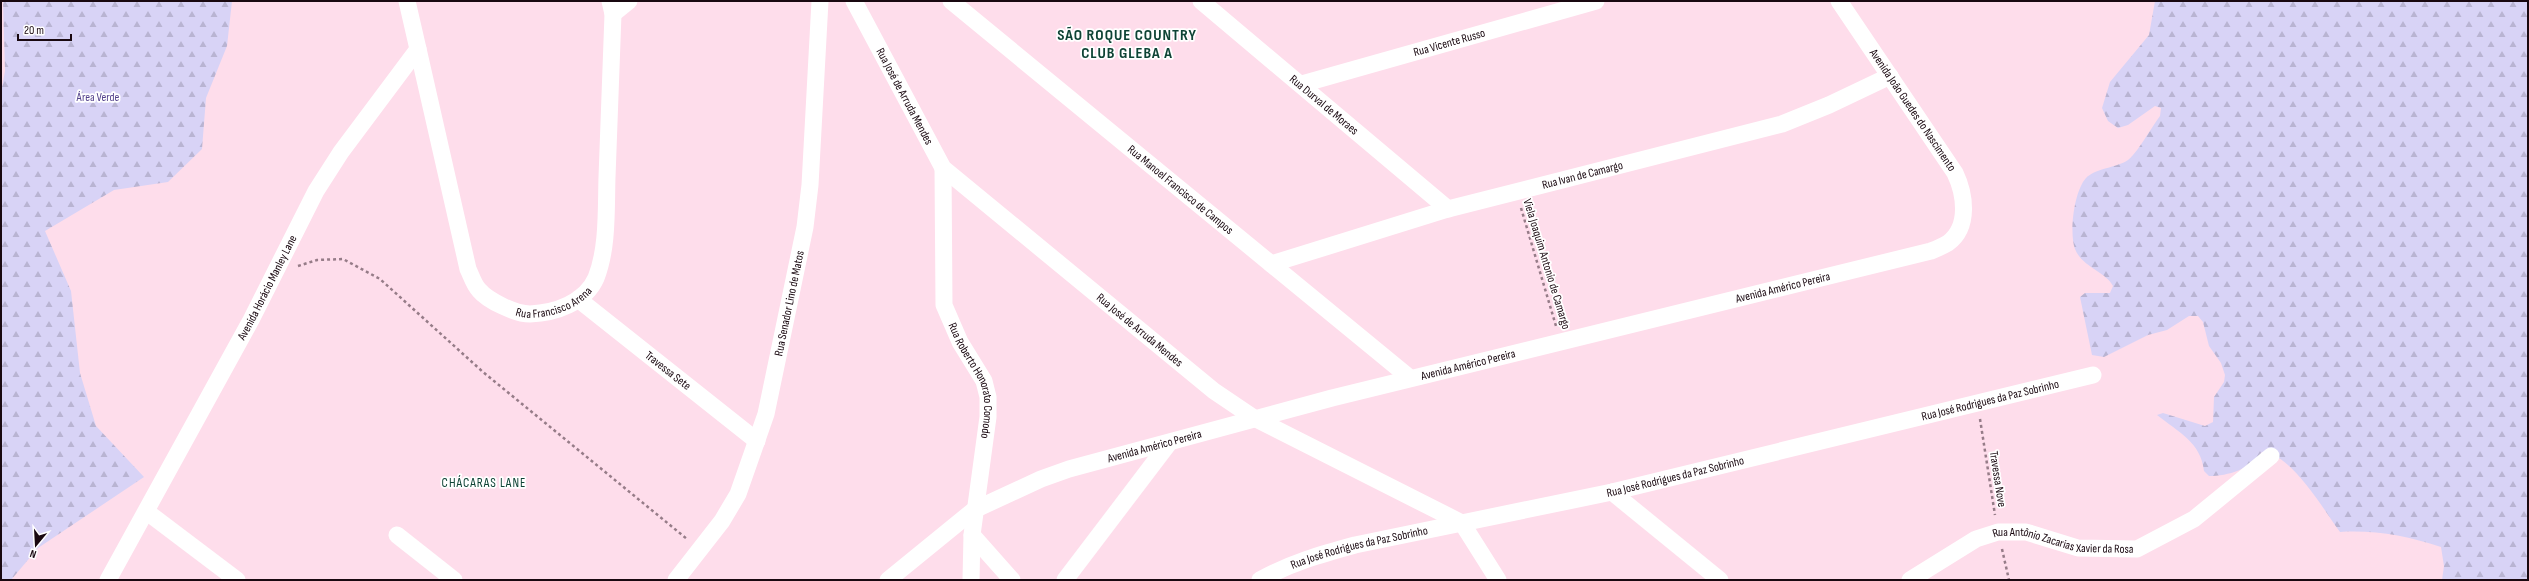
<svg xmlns="http://www.w3.org/2000/svg" width="2529" height="581" viewBox="0 0 2529 581" font-family="'Sofia Sans Condensed',sans-serif">
	<style>
		.forest { fill: url(#forest-firs) }
		.lines { fill: none; stroke-linecap: round; stroke-linejoin: round }
		.path { stroke: #967c88; stroke-width: 2.5; stroke-dasharray: 3 3; stroke-linecap: butt }
		.street { stroke: #fff; stroke-width: 17 }
		.labels { text-anchor: middle; stroke-width: 3.5; stroke-linejoin: round; paint-order: stroke }
		.street-label { font-size: 12px; fill: #190810; stroke: #fff }
		.park-label { font-size: 12px; fill: #513f8a; stroke: #fff }
		.neighbourhood-label { font-size: 13px; letter-spacing: 1px; fill: #0e4335; stroke: #fff }
		.district-label { font-size: 16px; font-weight: bold; letter-spacing: 1px; fill: #0e4335; stroke: #fff }
	</style>
	<defs>
		<pattern id="forest-firs" width="22" height="20" patternUnits="userSpaceOnUse"><rect width="22" height="20" fill="#d8d3f6"/><path d="M5 1l3.5 6h-7zM16 11l3.5 6h-7z" fill="#b9b4d2"/></pattern>
	</defs>
	<rect width="100%" height="100%" fill="#feddeb"/>
	<path class="forest" d="M3 1H232L227 46 206 98 202 149 168 182 114 190 45 231 71 291 80 373 96 426 144 477 38 548 11 580H1V93L5 71Z
		M2155 1H2528V580H2442L2444 566 2441 547C2407 536 2376 530 2340 532 2323 509 2291 453 2262 452 2250 469 2229 476 2209 476L2204 471C2201 442 2178 432 2157 415L2163 413 2205 426 2213 422 2214 397 2224 382 2225 375 2221 363 2209 346 2203 322 2198 316H2189L2167 330 2148 335 2104 357 2092 355 2080 297 2085 293H2110L2113 286C2106 272 2082 267 2075 249 2069 233 2074 191 2086 178 2096 168 2116 168 2128 160 2136 155 2153 125 2160 116L2161 108 2155 106 2128 125 2118 128 2108 121 2102 108 2110 82 2149 35Z"/>
	<g class="lines">
		<path class="path" d="M1521 208 1556 326
			M298 266 317 260 343 259 380 279 483 372 687 539
			M1980 419 1995 515
			M2002 549 2009 580"/>
		<g class="street">
			<path id="s1" d="M854 1 943 168 1214 391 1254 418 1462 523 1498 580"/>
			<path id="s2" d="M951 1 1410 378"/>
			<path id="s3" d="M1201 1 1448 209"/>
			<path d="M613 14 629 1"/>
			<path id="s4" d="M418 49 468 269C471 275 474 285 479 290 488 301 516 314 530 314 555 313 585 303 596 278 608 248 606 209 607 177 609 122 611 68 613 14L610 1"/>
			<path id="s5" d="M1302 84 1596 1"/>
			<path id="s6" d="M943 168 944 305 960 342 984 381 988 397V417L972 535 1012 580"/>
			<path id="s7" d="M1271 264 1448 209 1782 124 1829 105 1890 76"/>
			<path id="s8" d="M578 299 757 441"/>
			<path d="M1612 492 1720 580"/>
			<path d="M147 512 237 580"/>
			<path d="M397 535 454 580"/>
			<path id="s9" d="M108 580 251 320 316 191 341 152 418 49 407 1"/>
			<path id="s10" d="M676 580 722 521 738 494 766 414 805 227 810 185 820 1"/>
			<path id="s11" d="M888 580 974 510 1041 479 1069 469 1332 398 1931 251C1936 249 1943 246 1948 243 1970 227 1965 194 1955 173L1839 1"/>
			<path d="M971 580 972 535"/>
			<path d="M1065 580 1169 443"/>
			<path id="s12" d="M1260 580C1290 563 1322 554 1355 545L1612 492 2093 375"/>
			<path id="s13" d="M1910 580 1976 539 1998 532H2026L2078 548 2137 549 2194 519 2271 456"/>
		</g>
	</g>
	<g class="labels">
		<g class="street-label">
			<text dy="4" stroke="none"><textPath href="#s5" startOffset="153">Rua Vicente Russo</textPath></text>
			<text dy="4" stroke="none"><textPath href="#s1" startOffset="108">Rua José de Arruda Mendes</textPath></text>
			<text dy="4" stroke="none"><textPath href="#s3" startOffset="161">Rua Durval de Moraes</textPath></text>
			<text transform="translate(1913 110) rotate(56)" y="4">Avenida João Guedes do Nascimento</text>
			<text dy="4" stroke="none"><textPath href="#s7" startOffset="324">Rua Ivan de Camargo</textPath></text>
			<text dy="4" stroke="none"><textPath href="#s2" startOffset="297">Rua Manoel Francisco de Campos</textPath></text>
			<text transform="translate(1547 264) rotate(73)" y="4">Viela Joaquim Antonio de Camargo</text>
			<text dy="4" stroke="none"><textPath href="#s9" startOffset="333">Avenida Horácio Manley Lane</textPath></text>
			<text dy="4" stroke="none"><textPath href="#s11" startOffset="951">Avenida Américo Pereira</textPath></text>
			<text dy="4" stroke="none"><textPath href="#s4" startOffset="333">Rua Francisco Arena</textPath></text>
			<text dy="4" stroke="none"><textPath href="#s10" startOffset="304">Rua Senador Lino de Matos</textPath></text>
			<text dy="4" stroke="none"><textPath href="#s1" startOffset="444">Rua José de Arruda Mendes</textPath></text>
			<text dy="4" stroke="none"><textPath href="#s11" startOffset="627">Avenida Américo Pereira</textPath></text>
			<text dy="4" stroke="none"><textPath href="#s8" startOffset="115">Travessa Sete</textPath></text>
			<text dy="4" stroke="none"><textPath href="#s6" startOffset="219">Rua Roberto Honorato Comodo</textPath></text>
			<text dy="4" stroke="none"><textPath href="#s12" startOffset="753">Rua José Rodrigues da Paz Sobrinho</textPath></text>
			<text dy="4" stroke="none"><textPath href="#s11" startOffset="303">Avenida Américo Pereira</textPath></text>
			<text dy="4" stroke="none"><textPath href="#s12" startOffset="429">Rua José Rodrigues da Paz Sobrinho</textPath></text>
			<text transform="translate(1998 479) rotate(81)" y="4">Travessa Nove</text>
			<text dy="4" stroke="none"><textPath href="#s13" startOffset="167">Rua Antônio Zacarias Xavier da Rosa</textPath></text>
			<text dy="4" stroke="none"><textPath href="#s12" startOffset="105">Rua José Rodrigues da Paz Sobrinho</textPath></text>
		</g>
		<g class="park-label">
			<text x="98" y="101">Área Verde</text>
		</g>
		<g class="neighbourhood-label">
			<text x="484" y="487">CHÁCARAS LANE</text>
		</g>
		<g class="district-label">
			<text x="1127" y="40">SÃO ROQUE COUNTRY<tspan x="1127" dy="18">CLUB GLEBA A</tspan></text>
		</g>
	</g>
	<rect width="2529" height="581" fill="none" stroke="#190810" stroke-width="4"/>
	<g transform="translate(36 545) rotate(198)" stroke="#ffffff" stroke-width="3" paint-order="stroke">
	<path d="M0-3L7 15L0 10L-7 15Z" fill="#190810"/>
	<text y="-6" font-size="11" font-weight="bold" text-anchor="middle" fill="#190810">N</text>
	</g>
	<path d="M18 34v6h53v-6" fill="none" stroke="#190810" stroke-width="2"/>
	<text x="24" y="34" font-size="12" fill="#190810" stroke="#ffffff" stroke-width="3" paint-order="stroke">20 m</text>
</svg>
